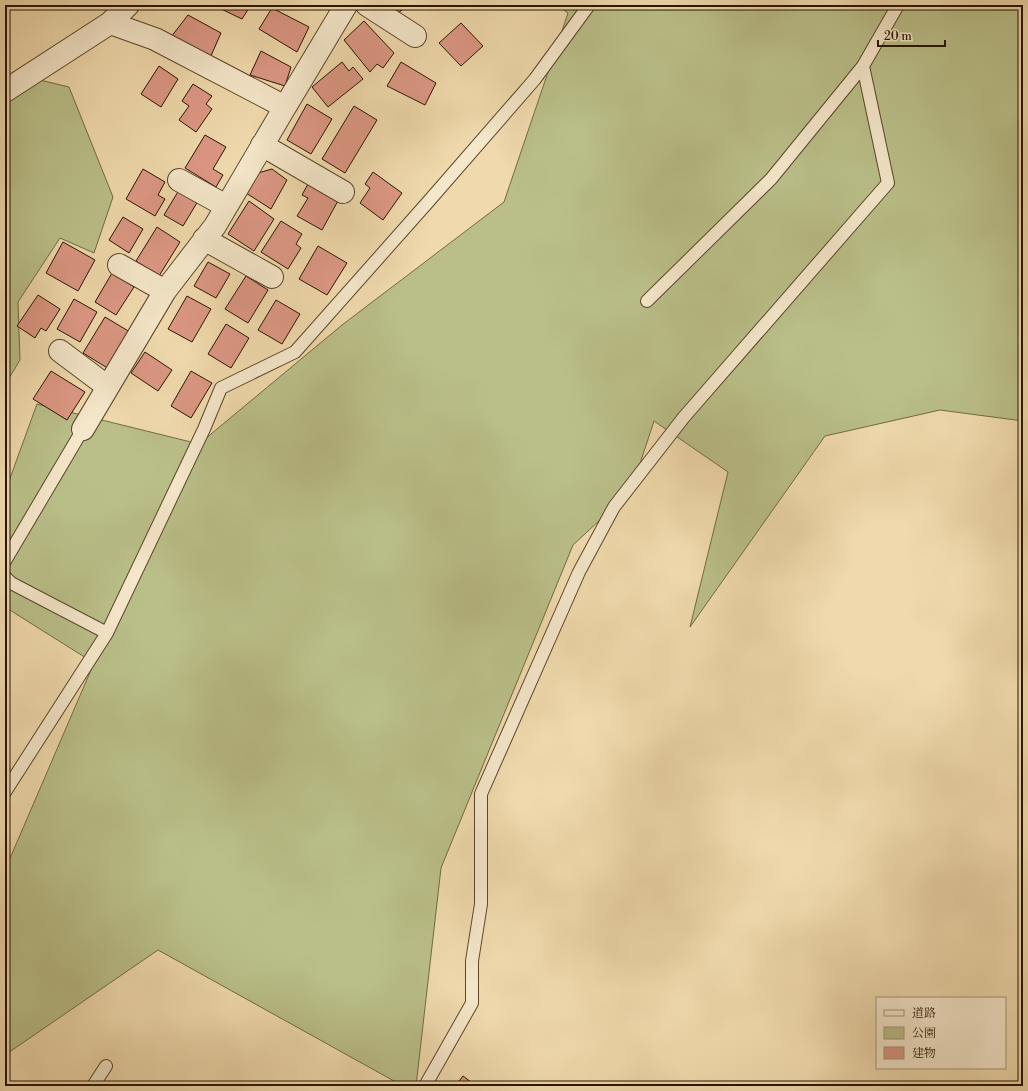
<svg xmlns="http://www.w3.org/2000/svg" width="1028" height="1091" viewBox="0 0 1028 1091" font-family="'Libre Bodoni','Noto Serif JP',serif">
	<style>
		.green { fill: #babf89; stroke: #716a44 }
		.building { fill: #dd9885; stroke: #281500 }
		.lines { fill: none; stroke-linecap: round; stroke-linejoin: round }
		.lane-casing { stroke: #5a462b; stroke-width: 14 }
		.street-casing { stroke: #5a462b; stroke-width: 24 }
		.lane { stroke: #f5e7ca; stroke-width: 12 }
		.street { stroke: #f5e7ca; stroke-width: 22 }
	</style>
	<rect width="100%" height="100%" fill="#f0daad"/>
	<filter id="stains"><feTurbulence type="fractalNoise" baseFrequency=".005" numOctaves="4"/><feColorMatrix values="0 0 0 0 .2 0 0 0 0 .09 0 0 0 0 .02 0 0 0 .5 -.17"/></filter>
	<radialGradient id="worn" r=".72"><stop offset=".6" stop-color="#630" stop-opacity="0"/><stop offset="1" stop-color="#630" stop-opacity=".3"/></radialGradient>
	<path class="green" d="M556 5H1023V421L940 410 825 436 690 627 728 472 654 421 631 491 573 545 441 868 416 1086H403L158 950 5 1055V870L94 663 5 607V492L37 404 199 444 342 325 504 202 568 13Z
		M40 80 69 87 113 197 94 253 60 238 18 302 20 360 5 385V101Z"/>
	<path class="building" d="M213 5H251L242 19Z
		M392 5H409L398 13Z
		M272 8 309 27 297 52 259 29Z
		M188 15 221 33 210 58 171 37Z
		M364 21 394 53 383 68 377 64 370 72 344 40Z
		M461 23 483 46 461 66 439 43Z
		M261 51 291 67 285 86 250 75Z
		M342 62 349 71 353 67 363 79 328 107 312 87Z
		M401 62 436 83 425 105 387 86Z
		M159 66 178 79 161 107 141 94Z
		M193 84 212 96 206 104 212 109 196 132 179 120 189 106 182 101Z
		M307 104 332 119 311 154 287 140Z
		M354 106 377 120 345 173 322 159Z
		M205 135 226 147 213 169 223 175 216 187 185 168Z
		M143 169 165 182 158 195 165 199 155 216 126 199Z
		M272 169 287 180 271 209 246 193 258 173Z
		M373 172 402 193 383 220 360 203 370 188 365 184Z
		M309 182 339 199 322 230 297 216 308 198 302 195Z
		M179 190 198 201 183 226 164 215Z
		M249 201 274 219 254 251 228 234Z
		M123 217 143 229 129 253 109 240Z
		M281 221 302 234 296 244 301 248 288 269 261 252Z
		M157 227 180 242 159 276 136 261Z
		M63 242 95 260 78 291 46 273Z
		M318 246 347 263 327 295 299 279Z
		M208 262 230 274 216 298 194 286Z
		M112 273 134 287 116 315 95 302Z
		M246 276 268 290 248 323 225 309Z
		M38 295 60 309 46 331 41 328 35 338 17 326Z
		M187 296 211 309 192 342 168 329Z
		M74 299 97 312 80 342 57 329Z
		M276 300 300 314 282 344 258 330Z
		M105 317 130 332 109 369 83 353Z
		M226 324 249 338 231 368 208 354Z
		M145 352 172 370 158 391 131 373Z
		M51 371 85 392 67 420 33 399Z
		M191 371 212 383 191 418 171 406Z
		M463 1076 476 1086H455Z"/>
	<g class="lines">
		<g class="lane-casing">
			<path id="lane" d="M647 301 771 179 863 66 898 5
				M5 561 83 429
				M5 577 11 583 107 633
				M5 792 107 633 204 429 221 388 295 352 428 202 535 79 589 5
				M93 1086 106 1066
				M425 1086 472 1003V961L481 904V794L579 572 614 507 684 417 888 183 863 66"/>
		</g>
		<g class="street-casing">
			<path id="street" d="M367 5 415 36
				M5 91 110 23 128 5
				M285 107 346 5
				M262 145 343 192
				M179 180 226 206
				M204 239 272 277
				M119 265 165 291
				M60 351 108 387
				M83 429 165 291 215 226 285 107 155 39 110 23"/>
		</g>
		<use href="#lane" class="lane"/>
		<use href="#street" class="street"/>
	</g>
	<rect width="1028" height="1091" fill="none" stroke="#f0daad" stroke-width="20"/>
	<rect x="6" y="6" width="1016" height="1079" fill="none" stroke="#281500" stroke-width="2"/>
	<rect x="10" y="10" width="1008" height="1071" fill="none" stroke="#281500"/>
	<rect x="876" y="997" width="130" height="72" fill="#f5e7ca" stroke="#a39379"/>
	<rect x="884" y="1010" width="20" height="6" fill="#f5e7ca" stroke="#a39379"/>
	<text x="912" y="1017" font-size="12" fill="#281500">道路</text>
	<rect x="884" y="1027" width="20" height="12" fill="#babf89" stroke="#a39379"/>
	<text x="912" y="1037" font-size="12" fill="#281500">公園</text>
	<rect x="884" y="1047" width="20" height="12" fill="#dd9885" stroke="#a39379"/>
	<text x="912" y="1057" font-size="12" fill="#281500">建物</text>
	<path d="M878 40v6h67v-6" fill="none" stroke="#281500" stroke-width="2"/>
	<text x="884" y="40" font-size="12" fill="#281500" stroke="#f5e7ca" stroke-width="3" paint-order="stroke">20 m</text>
	<rect width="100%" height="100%" filter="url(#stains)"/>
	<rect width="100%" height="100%" fill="url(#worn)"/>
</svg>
